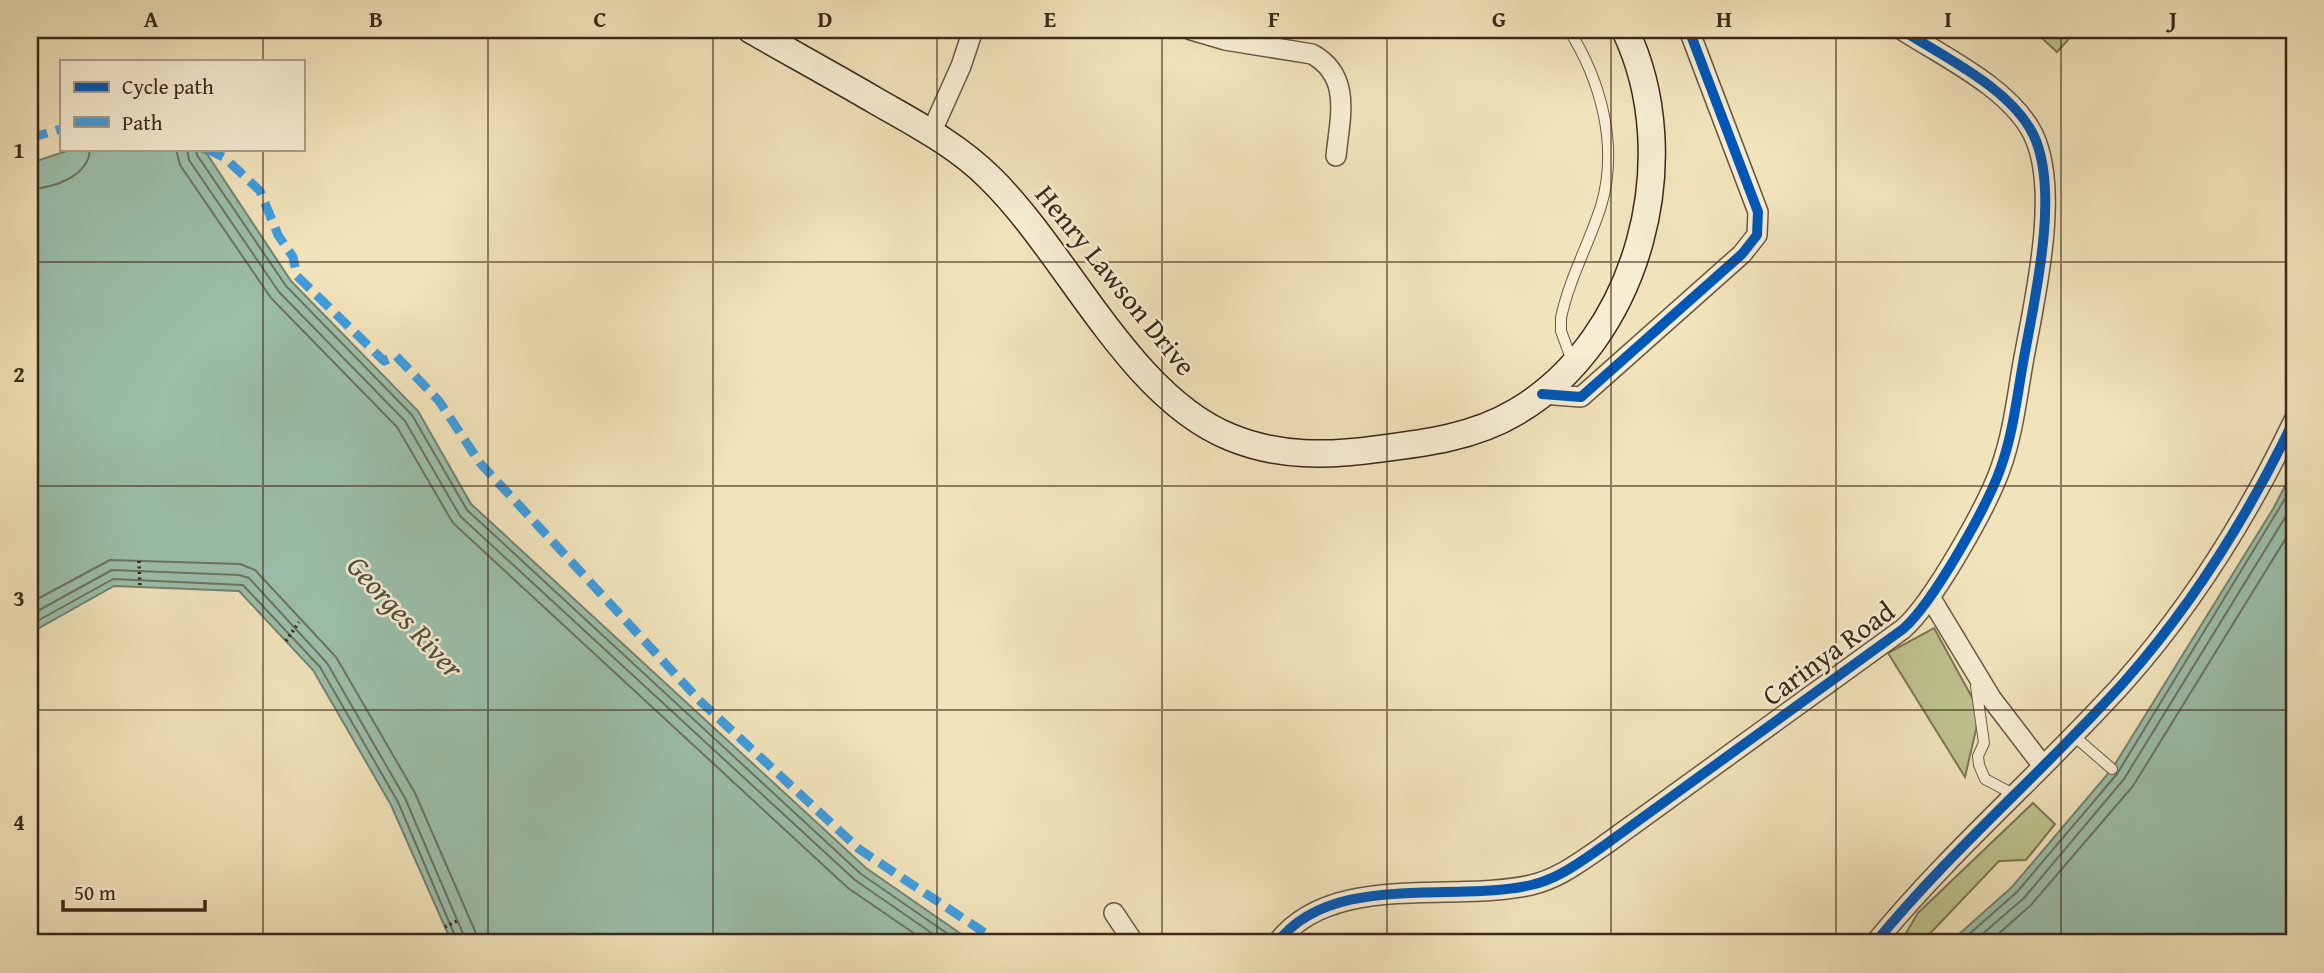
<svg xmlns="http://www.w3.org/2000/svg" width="2324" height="973" viewBox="0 0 2324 973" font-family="'Gentium Book Plus',serif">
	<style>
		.green { fill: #bdc38e; stroke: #7c7653; stroke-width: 2 }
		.water { fill: #9bbeab; stroke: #758270; stroke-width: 2 }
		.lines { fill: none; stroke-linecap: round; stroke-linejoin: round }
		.shore { stroke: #6c7362; stroke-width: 2 }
		.lane-casing { stroke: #695741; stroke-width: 12 }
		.street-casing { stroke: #695741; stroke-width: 22 }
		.secondary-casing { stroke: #3c2818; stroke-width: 29 }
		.path { stroke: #3c2818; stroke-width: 3.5; stroke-dasharray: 2 3.5; stroke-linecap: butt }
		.lane { stroke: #f6edd3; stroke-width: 10 }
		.street { stroke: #f6edd3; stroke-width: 19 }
		.secondary { stroke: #f6edd3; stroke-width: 26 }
		.quiet { stroke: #3f9cdf; stroke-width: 9; stroke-dasharray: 18 9; stroke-linecap: butt }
		.cycleway-casing { stroke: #f6edd3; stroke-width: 15 }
		.cycleway { stroke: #0057b8; stroke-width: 10 }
		.grid { fill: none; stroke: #3c2818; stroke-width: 2; stroke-opacity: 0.55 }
		.labels { text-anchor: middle; stroke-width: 5; stroke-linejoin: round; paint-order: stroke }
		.street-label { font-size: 28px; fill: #3c2818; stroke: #f6edd3 }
		.water-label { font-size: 30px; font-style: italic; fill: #544e3d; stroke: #f6edd3 }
		.neatline { fill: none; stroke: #3c2818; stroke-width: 2.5 }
		.grid-label { font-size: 23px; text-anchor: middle; font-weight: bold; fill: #3c2818 }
	</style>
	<rect width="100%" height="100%" fill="#f1e3bb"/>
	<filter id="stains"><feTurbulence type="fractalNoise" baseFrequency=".00286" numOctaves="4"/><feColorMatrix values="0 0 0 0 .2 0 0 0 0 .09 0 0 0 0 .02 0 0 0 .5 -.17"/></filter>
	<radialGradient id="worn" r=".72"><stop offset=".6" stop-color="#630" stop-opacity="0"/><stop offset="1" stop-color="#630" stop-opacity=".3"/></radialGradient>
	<path class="green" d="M2033 30H2077L2057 52Z
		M1934 628 1980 712 1965 777 1888 653Z
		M2033 803 2055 824 2026 860 1999 861 1921 943H1900L1918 913Z"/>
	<path class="water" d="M73 149H197L207 154 291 281 418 411 471 504 866 868 974 943H452L391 805 313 670 239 591 114 586 30 633V163Z
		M2294 469V943H1949L2012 887 2112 769 2273 509Z"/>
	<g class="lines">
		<path class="shore" d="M176 149 180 165 271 298 397 427 453 523 848 888 928 943
			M187 149 189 160 279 292 405 421 460 516 855 880 946 943
			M196 149 197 155 286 286 412 415 467 510 861 874 961 943
			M30 189C54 188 89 176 90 149
			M30 603 110 560 240 564 255 570 336 657 415 793 475 931 477 943
			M30 615 112 570 239 575 249 578 327 663 405 798 467 943
			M30 625 113 579 243 585 320 667 398 802 458 943
			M1959 943 2017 892 2117 774 2294 484
			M1972 943 2024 898 2124 779 2294 503
			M1988 943 2031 905 2133 786 2294 525"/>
		<g class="lane-casing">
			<path id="lane" d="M1569 30C1601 81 1619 146 1601 206 1589 244 1569 279 1561 318V331L1572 361
				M1976 686 1984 743 1978 756 1979 765 1985 779 2015 795
				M2074 736 2112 769"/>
		</g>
		<g class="street-casing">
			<path id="street" d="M1191 30 1225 40 1312 54C1352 76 1340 117 1336 156
				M931 133 961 66 973 30
				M1542 394 1581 397 1742 254 1757 235 1758 212 1689 30
				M1930 597 1991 698 2043 766
				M1114 913 1134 943
				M1277 943C1331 871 1453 903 1531 885 1558 879 1580 862 1602 847L1903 629C1933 603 1988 505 2001 467 2013 433 2017 397 2023 363 2034 301 2061 191 2033 134 2010 88 1944 57 1902 30
				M1875 943C1951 850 2044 771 2124 682 2194 603 2249 514 2294 420"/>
		</g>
		<g class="secondary-casing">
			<path id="secondary" d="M751 30C793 54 835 77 876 101 916 124 957 145 990 178 1067 253 1129 396 1230 437 1278 457 1328 456 1378 449 1426 443 1474 437 1516 412 1640 339 1686 157 1625 30"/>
		</g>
		<path class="path" d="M139 561 140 588
			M286 641 299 622
			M445 927 459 920"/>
		<use href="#lane" class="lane"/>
		<use href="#street" class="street"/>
		<use href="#secondary" class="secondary"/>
		<path class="quiet" d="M30 138 61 129
			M207 149 225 158 260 191 278 235 293 257 297 276 384 361 396 356 439 401 480 463 700 701 859 849 1000 943"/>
		<g class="cycleway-casing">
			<path id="cycleway" d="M1542 394 1581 397 1742 254 1757 235 1758 212 1689 30
				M1277 943C1331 871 1453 903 1531 885 1558 879 1580 862 1602 847L1903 629C1933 603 1988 505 2001 467 2013 433 2017 397 2023 363 2034 301 2061 191 2033 134 2010 88 1944 57 1902 30
				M1875 943C1951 850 2044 771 2124 682 2194 603 2249 514 2294 420"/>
		</g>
		<use href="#cycleway" class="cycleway"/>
	</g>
	<path class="grid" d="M263 30V61M488 30V943M713 30V943M937 30V943M1162 30V943M1387 30V943M1611 30V943M1836 30V943M2061 30V943M263 149V943M30 262H2294M30 486H2294M30 710H2294"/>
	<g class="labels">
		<g class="street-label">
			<text transform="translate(1116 280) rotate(51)" y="10">Henry Lawson Drive</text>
			<text transform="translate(1828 653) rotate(-36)" y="10">Carinya Road</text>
		</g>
		<g class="water-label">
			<text transform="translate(405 617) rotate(47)" y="10">Georges River</text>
		</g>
	</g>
	<rect width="2324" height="973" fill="none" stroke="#f1e3bb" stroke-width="77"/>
	<rect x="60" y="60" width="245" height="91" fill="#f6edd3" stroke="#ac9e88" stroke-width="2"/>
	<rect x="74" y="82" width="35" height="10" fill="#0057b8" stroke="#ac9e88" stroke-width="2"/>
	<text x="122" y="94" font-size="21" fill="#3c2818">Cycle path</text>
	<rect x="74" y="117" width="35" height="10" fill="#3f9cdf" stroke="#ac9e88" stroke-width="2"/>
	<text x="122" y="130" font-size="21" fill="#3c2818">Path</text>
	<path d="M63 900v10h142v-10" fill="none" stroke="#3c2818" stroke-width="3.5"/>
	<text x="74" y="900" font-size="21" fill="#3c2818" stroke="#f6edd3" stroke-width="5" paint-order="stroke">50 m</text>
	<rect x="38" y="38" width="2248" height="896" class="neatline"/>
	<g class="grid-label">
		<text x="151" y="27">A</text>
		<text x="376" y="27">B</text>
		<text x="600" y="27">C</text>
		<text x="825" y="27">D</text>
		<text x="1050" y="27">E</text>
		<text x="1274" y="27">F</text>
		<text x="1499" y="27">G</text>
		<text x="1724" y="27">H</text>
		<text x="1948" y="27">I</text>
		<text x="2173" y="27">J</text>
		<text x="19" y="158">1</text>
		<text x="19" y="382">2</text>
		<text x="19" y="606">3</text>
		<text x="19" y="830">4</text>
	</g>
	<rect width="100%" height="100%" filter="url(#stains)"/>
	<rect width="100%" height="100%" fill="url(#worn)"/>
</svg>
